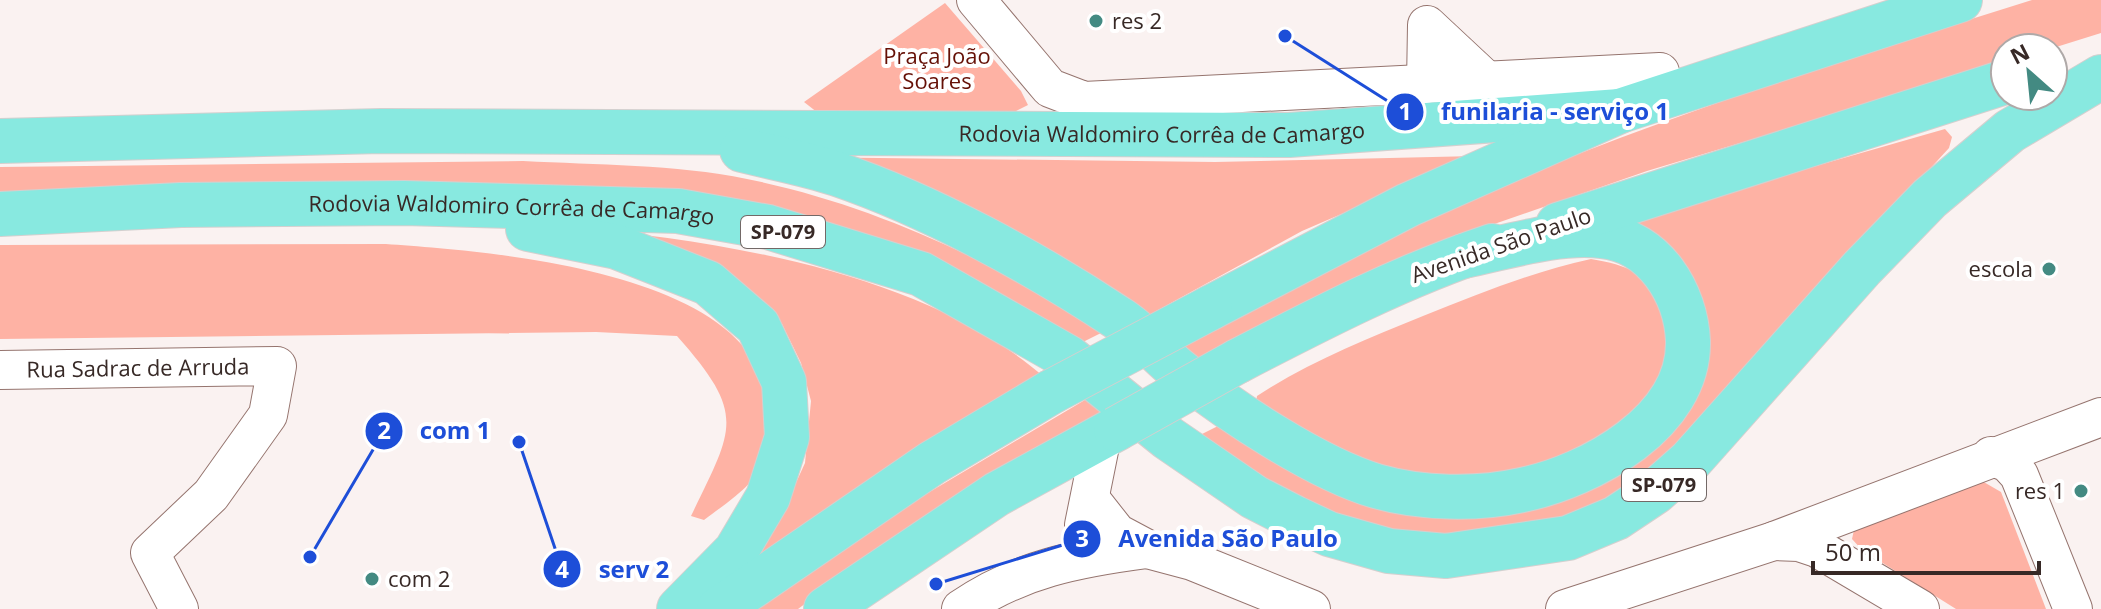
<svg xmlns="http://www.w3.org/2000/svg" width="2101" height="609" viewBox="0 0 2101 609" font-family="'Open Sans',sans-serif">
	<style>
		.green { fill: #feb2a4 }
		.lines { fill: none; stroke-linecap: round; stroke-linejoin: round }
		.minor-casing { stroke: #95746e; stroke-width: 40 }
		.major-casing { stroke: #d3d0cf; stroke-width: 46 }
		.minor { stroke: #fff; stroke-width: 38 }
		.major { stroke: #88e9e0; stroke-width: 44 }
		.major-bridge-casing { stroke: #d3d0cf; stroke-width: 46; stroke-linecap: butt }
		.major-bridge { stroke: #88e9e0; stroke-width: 44 }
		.poi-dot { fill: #438a82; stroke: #fff; stroke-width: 3 }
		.labels { text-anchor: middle; stroke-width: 8; stroke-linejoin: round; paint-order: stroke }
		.shield { fill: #fff; stroke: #736967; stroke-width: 2 }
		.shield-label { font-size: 20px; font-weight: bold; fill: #372926 }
		.poi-label { font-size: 22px; fill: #372926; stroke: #fff; text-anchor: start }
		.park-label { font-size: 22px; fill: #651006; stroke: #fff }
		.street-label { font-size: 22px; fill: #372926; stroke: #fff }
		.leader { fill: none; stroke: #1d4ed8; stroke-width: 3 }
		.callout-dot { fill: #1d4ed8; stroke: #fff; stroke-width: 3 }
		.mark-label { font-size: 24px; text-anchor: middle; font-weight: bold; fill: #fff }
		.callout-label { font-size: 24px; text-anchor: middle; font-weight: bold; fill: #1d4ed8; stroke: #fff; stroke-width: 8; stroke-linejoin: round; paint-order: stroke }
	</style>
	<rect width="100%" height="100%" fill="#faf2f1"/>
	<path class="green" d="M2032 0H2101V33L2053 48H2005V63L1647 171 1477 230 1197 363 1182 345C1259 304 1337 256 1417 221 1616 132 1824 65 2032 0Z
		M945 3 1021 91 1028 105 1008 115 827 120 804 102Z
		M1945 129 1952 137 1949 148 1647 477 1576 515 1419 538 1312 510 1190 440 1222 424 1515 506 1700 378 1628 228 1634 218Z
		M1476 156 1302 231 1140 320 799 157 1215 162Z
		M523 161C597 165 674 164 747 179 878 205 993 264 1109 329L1077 345 873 241 0 195V167Z
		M575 227C730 243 923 272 1044 377L732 586 784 509 805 463 811 401 801 363 782 324 745 286Z
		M386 244C484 251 764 270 767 407 769 476 756 481 704 520L691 516C734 427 747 415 677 336L596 332 0 339V245Z
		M1591 259C1666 271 1663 300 1672 365L1632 419 1519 478 1392 477 1321 445 1256 402 1257 396C1309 362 1366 339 1423 316 1478 294 1532 272 1591 259Z
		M1095 394 1119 410 830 585 798 609H755L916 500Z
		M1982 481 2001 492 2046 609H1956L1862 550 1852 539 1854 530Z"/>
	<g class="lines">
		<g class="minor-casing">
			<g id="minor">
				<path d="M976 0 1050 88 1084 101 1660 72"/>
				<path d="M1426 84 1427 25 1487 81"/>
				<path id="s1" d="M0 370 277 366 268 415 211 495 150 553 179 609"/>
				<path d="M1991 456 2008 463 2019 475 2073 609"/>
				<path d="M1091 500 1117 533 1147 549 1192 561 1311 609"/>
				<path d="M1084 525 1102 436"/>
				<path d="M1774 541 1799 542 1817 548 1920 609"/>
				<path d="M961 609C1019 569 1078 558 1147 549"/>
				<path d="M1565 609 1774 541 2101 417"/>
			</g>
		</g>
		<g class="major-casing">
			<g id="major">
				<path id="s2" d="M0 141 381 131 1289 135 1620 111"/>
				<path d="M742 150C774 158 807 164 837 174 931 206 1035 263 1118 318 1142 333 1160 356 1182 373 1232 412 1316 468 1376 486 1421 499 1477 500 1522 490 1590 476 1690 422 1688 341 1686 294 1655 241 1602 236 1557 231 1508 247 1464 256"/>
				<path id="s3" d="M0 214 181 205 404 203 678 211 768 227 921 274 1069 358 1168 438 1254 497 1295 518 1329 534 1389 551 1446 556 1568 538 1616 518 1655 492 1690 461 1862 268 1930 198 2010 131 2101 77"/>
				<path d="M1558 225 2005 82"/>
				<path d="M528 229 617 247 708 283 758 326 784 382 787 437 768 497 736 551 679 609"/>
				<path d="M1210 308 1408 205 1620 111 1960 0"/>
				<path d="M1238 361C1321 318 1402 276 1492 246"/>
				<path d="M719 609 932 463 1051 392"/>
				<path d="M826 609 997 494 1116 429"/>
			</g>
		</g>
		<use href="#minor" class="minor"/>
		<use href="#major" class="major"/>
		<g class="major-bridge-casing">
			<path id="major-bridge" d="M1051 392 1210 308
				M1116 429 1238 361"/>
		</g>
		<use href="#major-bridge" class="major-bridge"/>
	</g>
	<g class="poi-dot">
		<circle cx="1096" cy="21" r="8"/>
		<circle cx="2049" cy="269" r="8"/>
		<circle cx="2081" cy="491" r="8"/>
		<circle cx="372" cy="579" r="8"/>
	</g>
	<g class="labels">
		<g class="shield">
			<rect x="741" y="216" width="84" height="32" rx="6"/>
			<rect x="1622" y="469" width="84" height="32" rx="6"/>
		</g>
		<g class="shield-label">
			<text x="783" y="239">SP-079</text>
			<text x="1664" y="492">SP-079</text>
		</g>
		<g class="poi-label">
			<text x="1112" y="29">res 2</text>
			<text x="2033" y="277" text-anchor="end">escola</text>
			<text x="2065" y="499" text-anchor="end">res 1</text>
			<text x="388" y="587">com 2</text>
		</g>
		<g class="park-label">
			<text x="937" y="64">Praça João<tspan x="937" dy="25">Soares</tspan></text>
		</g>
		<g class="street-label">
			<text dy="8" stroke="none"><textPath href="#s2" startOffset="1162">Rodovia Waldomiro Corrêa de Camargo</textPath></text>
			<text dy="8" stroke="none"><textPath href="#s3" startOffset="512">Rodovia Waldomiro Corrêa de Camargo</textPath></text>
			<text transform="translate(1501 245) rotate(-19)" y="8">Avenida São Paulo</text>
			<text dy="8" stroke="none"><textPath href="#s1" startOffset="138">Rua Sadrac de Arruda</textPath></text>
		</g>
	</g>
	<path class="leader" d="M1285 36L1405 112M310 557L384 431M936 584L1082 539M519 442L562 569"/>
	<g class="callout-dot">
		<circle cx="1285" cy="36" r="8"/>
		<circle cx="310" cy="557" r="8"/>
		<circle cx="936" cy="584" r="8"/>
		<circle cx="519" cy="442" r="8"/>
		<circle cx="1405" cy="112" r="20"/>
		<circle cx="384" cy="431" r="20"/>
		<circle cx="1082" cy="539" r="20"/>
		<circle cx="562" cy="569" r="20"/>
	</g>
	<g class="mark-label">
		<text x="1405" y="120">1</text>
		<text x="384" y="439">2</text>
		<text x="1082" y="547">3</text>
		<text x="562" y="578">4</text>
	</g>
	<g class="callout-label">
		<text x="1555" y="120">funilaria - serviço 1</text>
		<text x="455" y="439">com 1</text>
		<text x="1228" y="547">Avenida São Paulo</text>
		<text x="634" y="578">serv 2</text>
	</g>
	<g transform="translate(2029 72) rotate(333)"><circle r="38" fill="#ffffff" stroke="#afa9a8" stroke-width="2"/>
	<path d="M0-6L14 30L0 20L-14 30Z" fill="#438a82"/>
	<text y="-12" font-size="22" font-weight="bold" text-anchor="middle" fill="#372926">N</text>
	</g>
	<path d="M1813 561v12h226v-12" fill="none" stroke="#372926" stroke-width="4"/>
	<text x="1825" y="561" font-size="24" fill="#372926" stroke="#ffffff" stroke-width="6" paint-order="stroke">50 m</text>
</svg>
